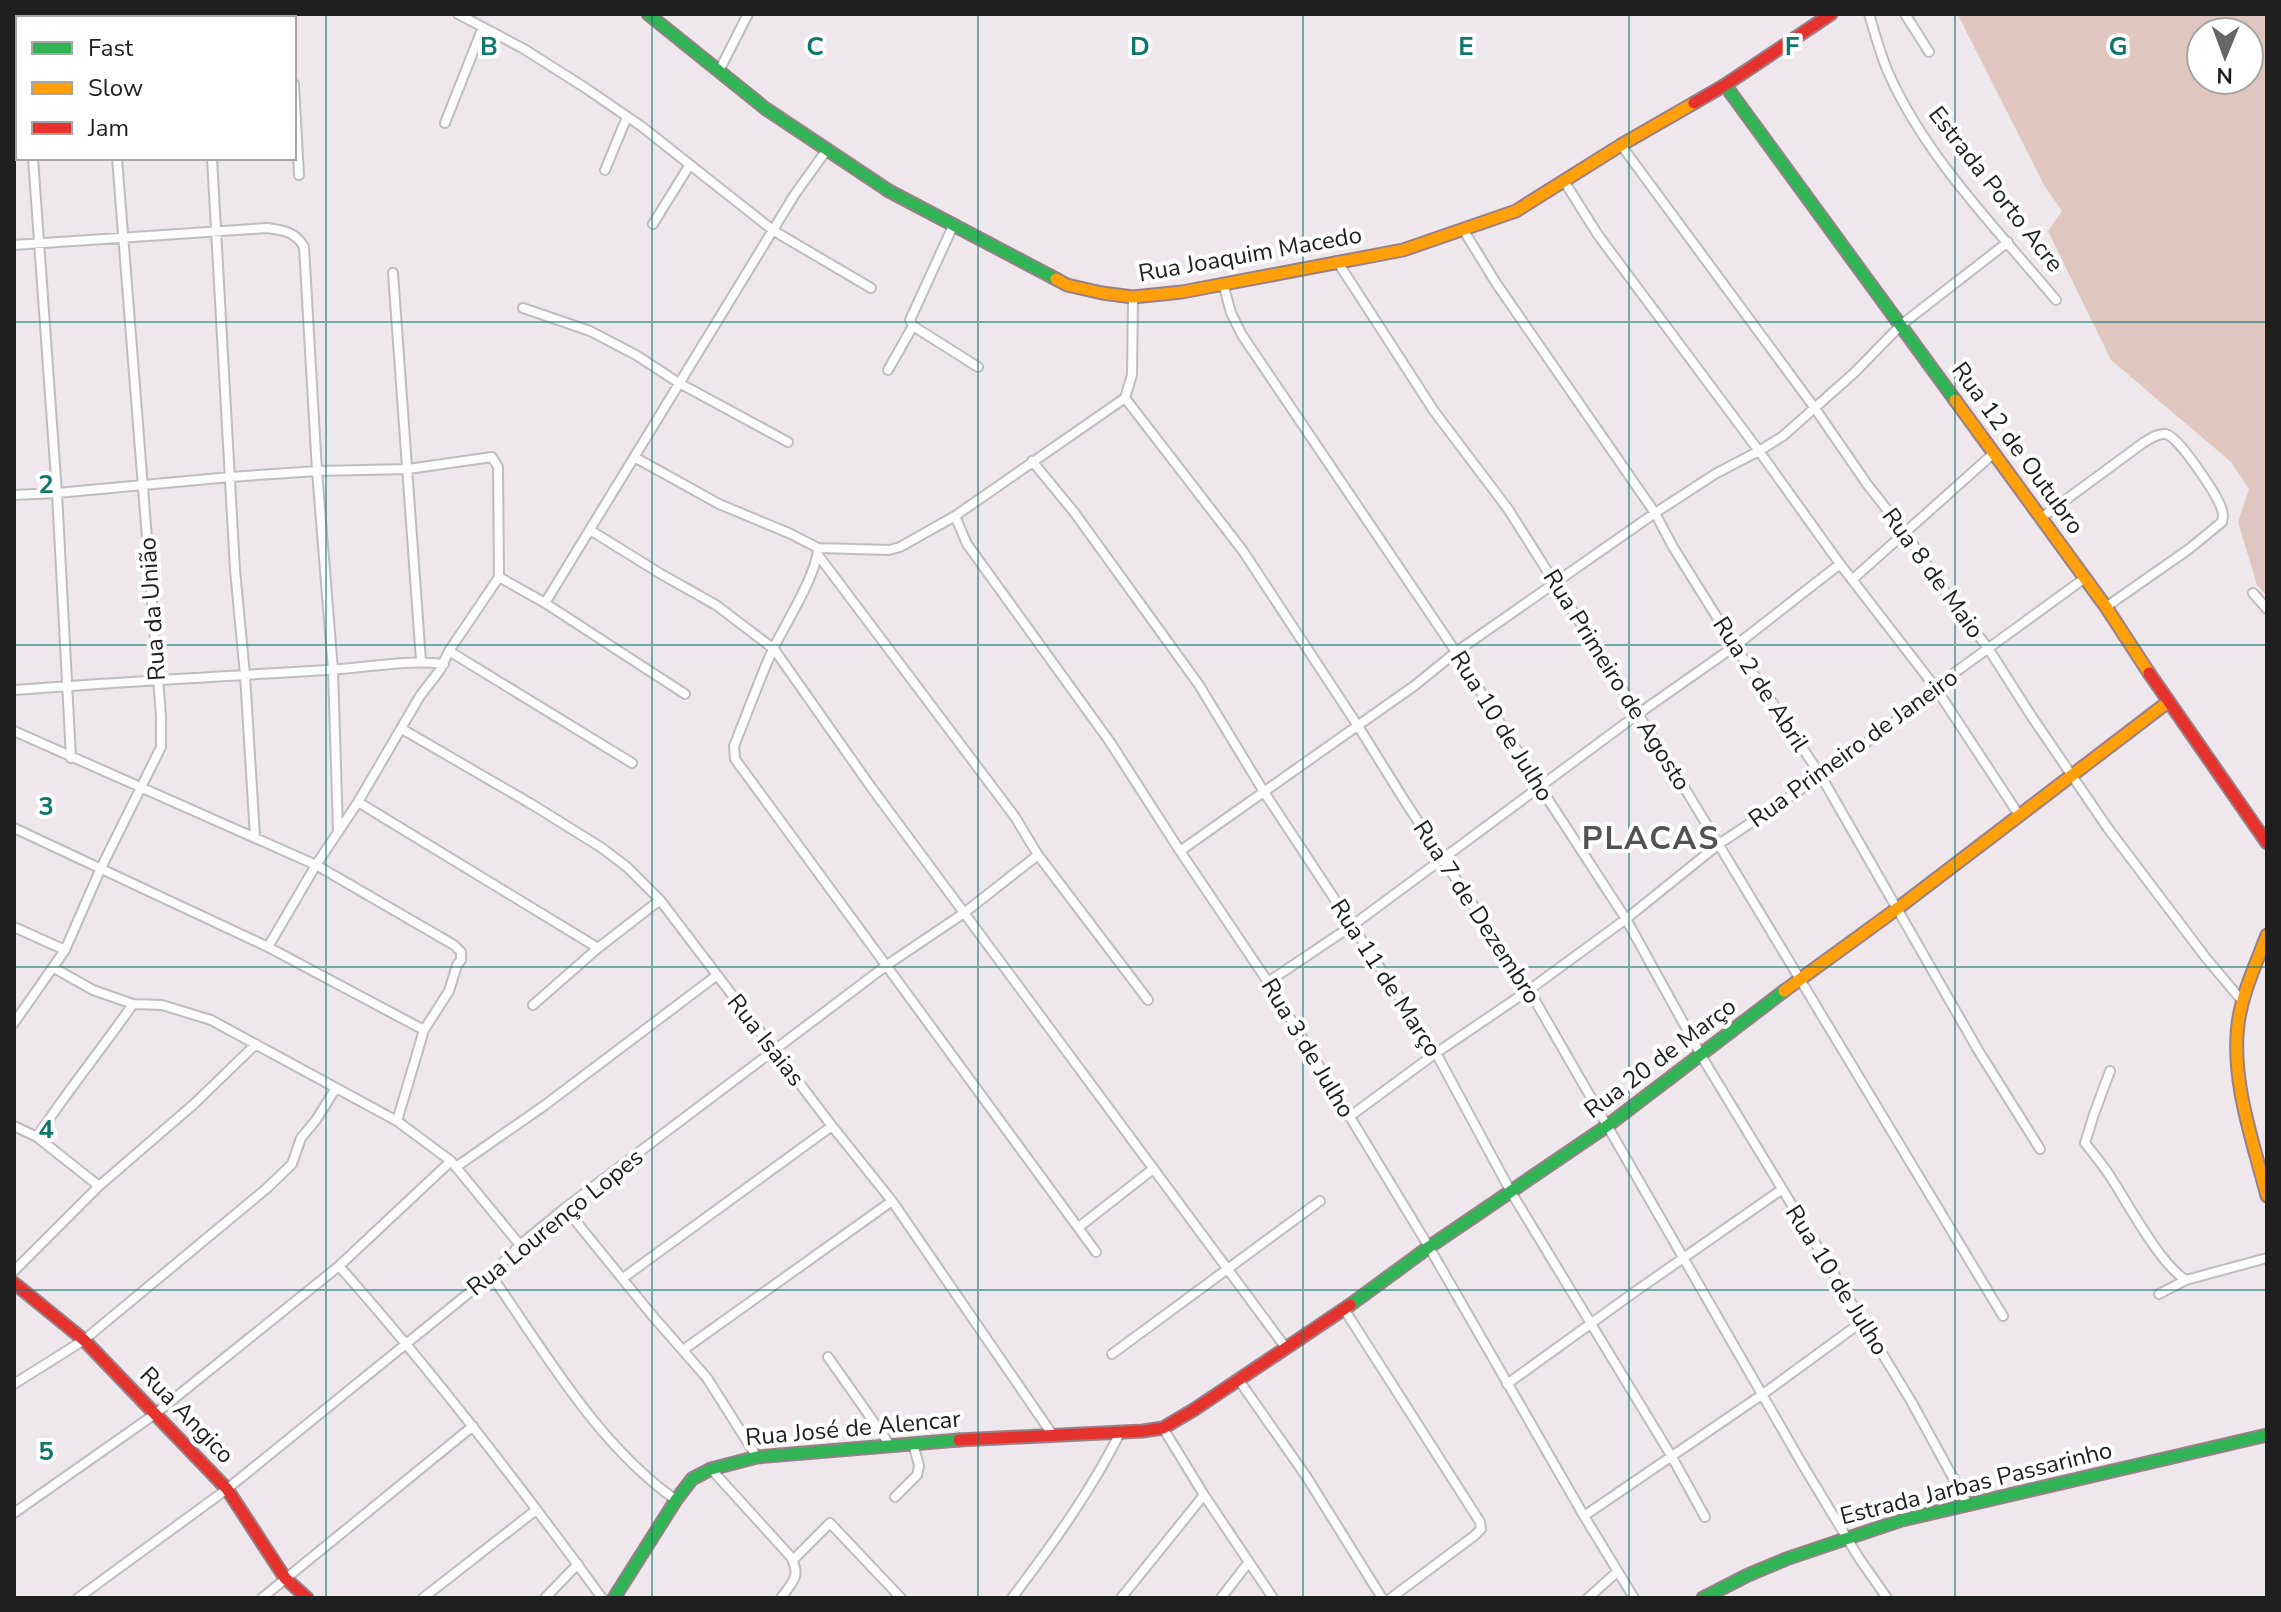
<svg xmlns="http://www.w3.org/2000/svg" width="2281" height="1612" viewBox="0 0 2281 1612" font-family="'Nunito Sans',sans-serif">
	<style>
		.forest { fill: #dfc6be; fill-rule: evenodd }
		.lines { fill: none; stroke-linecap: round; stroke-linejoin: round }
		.street-casing { stroke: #bfbdbe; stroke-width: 12 }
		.fast-casing { stroke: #997f87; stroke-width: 15 }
		.slow-casing { stroke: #997f87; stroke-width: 15 }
		.jam-casing { stroke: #997f87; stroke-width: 15 }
		.street { stroke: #fcfcfc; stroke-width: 8 }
		.fast { stroke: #30b455; stroke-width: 11 }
		.slow { stroke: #ff9f0a; stroke-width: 11 }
		.jam { stroke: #e5322d; stroke-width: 11 }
		.grid { fill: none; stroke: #0f766e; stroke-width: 2; stroke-opacity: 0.55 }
		.labels { text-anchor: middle; stroke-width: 8; stroke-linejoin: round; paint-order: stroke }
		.street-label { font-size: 24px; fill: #1f1f1f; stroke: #fff }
		.district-label { font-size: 32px; font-weight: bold; letter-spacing: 2px; fill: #525252; stroke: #fff }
		.grid-label { font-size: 26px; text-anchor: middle; font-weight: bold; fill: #0f766e; stroke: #fff; stroke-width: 8; stroke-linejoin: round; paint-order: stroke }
	</style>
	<rect width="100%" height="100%" fill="#eee8ec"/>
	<path class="forest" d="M1960 14H2267V596L2257 585 2238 522 2249 489 2231 462 2111 360 2048 231 2062 211 2044 185 1959 17ZM2201 32H2249V80H2201Z"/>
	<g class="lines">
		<g class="street-casing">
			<path id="street" d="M24 14V18
				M108 14V18
				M196 14 197 18
				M216 14 224 18
				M458 14 524 49 584 87 641 126 774 231 871 288
				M1869 14C1875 34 1880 53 1888 72 1926 158 1997 229 2056 300
				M1905 14 1929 52
				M719 71 748 14
				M14 74H18
				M294 84 299 175
				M445 123 483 27
				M1621 145 1814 407 1867 484 1906 534 1952 602 1988 648 2032 717 2107 827 2206 958 2243 1002
				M33 158 57 493 71 758
				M212 158 235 570 245 675 255 837
				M605 170 627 117
				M1564 181 1598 235 1759 451 1840 564 1935 687 2019 815
				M653 224 689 166
				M953 226 910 320 913 326 978 367
				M1464 231 1496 283 1655 513 1673 547 1735 646 1821 776 1978 1050 2040 1149
				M14 245 267 228C283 230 296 232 304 247L317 471 333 670 338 831
				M1337 261 1434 411 1508 509 1678 777 2003 1316
				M393 273 421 661
				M1223 283 1231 313 1242 335 1456 652 1540 787 1626 919 1705 1062 1911 1401 1968 1505
				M523 308 590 331 636 355 679 383 788 442
				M888 370 913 326
				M1125 398 1243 551 1358 726 1406 803 1529 990 1801 1462 1859 1558 1887 1598
				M1125 398 1132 375 1133 297
				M636 458 719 504 791 534 818 548 889 550 900 547 955 516 1125 398
				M1032 461 1074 512 1199 685 1264 792 1436 1053 1511 1192 1672 1457 1705 1517
				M14 495 57 493 230 477 317 471 408 469 492 457 498 467 499 577
				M955 516 967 544 1110 742 1180 851 1268 982 1429 1247 1584 1516 1634 1598
				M2041 518 2143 443C2149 439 2158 433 2166 434 2179 437 2218 496 2222 510 2224 515 2223 517 2222 522L2189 549 2106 607
				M590 530 661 574 716 605 774 649 871 787 1286 1348
				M818 548C817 574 786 623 773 649 759 680 747 714 734 746L735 759 1096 1252
				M818 555 1015 817 1038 855 1148 1000
				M499 577 545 603 685 694
				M1853 579 1994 453
				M2253 593 2267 609
				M545 603 795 194 826 151
				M449 651 632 763
				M14 690C118 682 223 676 327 670 366 668 405 659 444 664
				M402 729 533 805 602 848 627 867 660 900 832 1126 892 1201 1052 1434
				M14 731 316 865 454 945 461 952V960L457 965 449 991 424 1030 397 1121
				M358 802 598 948
				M14 828 268 947 424 1030
				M1180 851 1414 686 1456 652 1655 513 1715 474 1759 451 1783 436 1854 373 1901 325 2008 242
				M14 927 65 950
				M268 947 316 865 358 802 420 696 440 670 449 651 499 577
				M54 968 93 990 133 1004 162 1005 211 1020 397 1121 451 1161 520 1245
				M1268 982 1353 925 1638 714 1735 646 1840 564
				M533 1005 598 948 660 900
				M14 1023 65 950 101 868 161 747V716L117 158
				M2110 1071 2094 1114 2085 1143C2093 1153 2101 1163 2108 1173 2126 1200 2160 1265 2186 1280
				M1349 1117 1436 1053 1529 990 1626 919 1719 844 1821 776 1893 723 1935 687 2085 578
				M14 1126 37 1137 99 1186
				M37 1137C67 1091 102 1049 133 1004
				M456 1167 545 1105 716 976
				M565 1208 651 1314 707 1378 757 1457
				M1079 1227 1153 1169
				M339 1266C433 1372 519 1484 602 1598
				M14 1271 99 1186 194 1104 256 1044
				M491 1275C546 1354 597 1444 676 1500
				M623 1278 832 1126
				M2159 1294 2186 1280 2267 1258
				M1344 1309 1480 1522 1481 1529 1474 1536 1391 1598
				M683 1350 892 1201
				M1112 1354 1320 1201
				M828 1357 890 1445
				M1238 1379 1306 1476 1382 1598
				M14 1384 84 1340 266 1189 292 1164 301 1138 316 1120 336 1088
				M1507 1384 1636 1291 1781 1190
				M1163 1428 1204 1495 1273 1598
				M711 1469 791 1557C801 1577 793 1581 781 1598
				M895 1497 917 1475 919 1466 913 1443
				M14 1513 155 1414 339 1266 451 1161
				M1584 1516 1763 1394 1863 1321
				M793 1560 830 1523 901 1598
				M78 1598 227 1489 491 1275 520 1245 565 1208 887 965 964 913 1038 855
				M262 1598 473 1426
				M423 1598 536 1510
				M545 1598 578 1564
				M1012 1598C1052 1545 1091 1491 1121 1431
				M1121 1598 1204 1495
				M1221 1598 1248 1563
				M1588 1598 1617 1572"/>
		</g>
		<g class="fast-casing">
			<path id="fast" d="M648 14 766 109 889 191 1056 279
				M1725 85 1955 400
				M1350 1305 1429 1247 1607 1126 1784 991
				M614 1598 676 1500 692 1479 711 1469 757 1457 959 1440
				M1703 1598 1748 1575 1786 1559 1902 1520 2267 1435"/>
		</g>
		<g class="slow-casing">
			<path id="slow" d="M1056 279 1067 285 1102 293 1133 297 1182 292 1403 250 1516 211 1621 145 1694 103
				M1955 400 2106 607 2149 673
				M2267 935C2256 964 2242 993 2238 1024 2231 1082 2253 1141 2267 1196
				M1784 991 1898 908 2168 702"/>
		</g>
		<g class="jam-casing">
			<path id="jam" d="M1694 103 1725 85 1831 14
				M2149 673 2267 843
				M14 1283 84 1340 227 1489 285 1578 307 1598
				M959 1440 1143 1431 1163 1428 1195 1409 1350 1305"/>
		</g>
		<use href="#street" class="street"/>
		<use href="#fast" class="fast"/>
		<use href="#slow" class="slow"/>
		<use href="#jam" class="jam"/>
	</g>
	<path class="grid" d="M326 14V1598M652 14V1598M978 14V1598M1303 14V1598M1629 14V1598M1955 14V1598M14 322H2267M14 645H2267M14 967H2267M14 1290H2267"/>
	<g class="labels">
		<g class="street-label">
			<text transform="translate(1996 189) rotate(52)" y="8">Estrada Porto Acre</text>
			<text transform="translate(1250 254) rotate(-10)" y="8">Rua Joaquim Macedo</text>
			<text transform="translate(2018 448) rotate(54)" y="8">Rua 12 de Outubro</text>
			<text transform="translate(1933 573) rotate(54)" y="8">Rua 8 de Maio</text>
			<text transform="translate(152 609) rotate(-94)" y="8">Rua da União</text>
			<text transform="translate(1617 680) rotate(58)" y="8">Rua Primeiro de Agosto</text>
			<text transform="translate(1761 684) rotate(57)" y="8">Rua 2 de Abril</text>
			<text transform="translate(1502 726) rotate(58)" y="8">Rua 10 de Julho</text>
			<text transform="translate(1853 748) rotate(-36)" y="8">Rua Primeiro de Janeiro</text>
			<text transform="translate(1477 912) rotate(57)" y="8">Rua 7 de Dezembro</text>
			<text transform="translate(1386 978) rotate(57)" y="8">Rua 11 de Março</text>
			<text transform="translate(766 1040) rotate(52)" y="8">Rua Isaias</text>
			<text transform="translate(1308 1048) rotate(59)" y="8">Rua 3 de Julho</text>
			<text transform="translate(1660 1058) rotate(-37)" y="8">Rua 20 de Março</text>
			<text transform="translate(555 1222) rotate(-39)" y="8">Rua Lourenço Lopes</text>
			<text transform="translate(1837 1280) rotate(58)" y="8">Rua 10 de Julho</text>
			<text transform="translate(187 1415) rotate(46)" y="8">Rua Angico</text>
			<text transform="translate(853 1428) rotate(-5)" y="8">Rua José de Alencar</text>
			<text transform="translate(1976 1483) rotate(-14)" y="8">Estrada Jarbas Passarinho</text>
		</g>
		<g class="district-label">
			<text x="1651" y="849">PLACAS</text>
		</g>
	</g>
	<g class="grid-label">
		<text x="489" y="55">B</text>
		<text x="815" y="55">C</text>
		<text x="1140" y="55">D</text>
		<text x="1466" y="55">E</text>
		<text x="1792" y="55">F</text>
		<text x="2118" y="55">G</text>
		<text x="46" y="493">2</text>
		<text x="46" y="815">3</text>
		<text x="46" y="1138">4</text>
		<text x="46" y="1460">5</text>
	</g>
	<rect width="2281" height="1612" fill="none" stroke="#1f1f1f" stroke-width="32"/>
	<rect x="16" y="16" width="280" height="144" fill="#ffffff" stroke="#a5a5a5" stroke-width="2"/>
	<rect x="32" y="42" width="40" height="12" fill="#30b455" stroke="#a5a5a5" stroke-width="2"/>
	<text x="88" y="56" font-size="24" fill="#1f1f1f">Fast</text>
	<rect x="32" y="82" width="40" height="12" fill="#ff9f0a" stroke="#a5a5a5" stroke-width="2"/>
	<text x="88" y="96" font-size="24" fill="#1f1f1f">Slow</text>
	<rect x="32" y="122" width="40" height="12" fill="#e5322d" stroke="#a5a5a5" stroke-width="2"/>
	<text x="88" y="136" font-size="24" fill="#1f1f1f">Jam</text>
	<g transform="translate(2225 56) rotate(181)"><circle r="38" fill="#ffffff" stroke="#a5a5a5" stroke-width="2"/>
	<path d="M0-6L14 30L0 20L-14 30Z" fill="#676567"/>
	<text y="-12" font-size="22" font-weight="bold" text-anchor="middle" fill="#1f1f1f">N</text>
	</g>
</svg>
